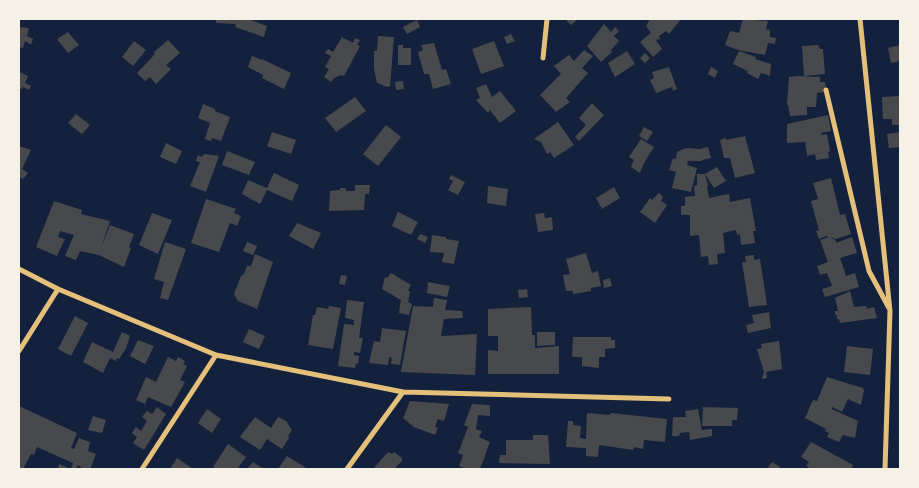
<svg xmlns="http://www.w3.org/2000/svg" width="919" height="488" viewBox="0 0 919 488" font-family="Figtree,sans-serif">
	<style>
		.building { fill: #48494c }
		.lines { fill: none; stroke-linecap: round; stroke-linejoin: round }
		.minor { stroke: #e5c07b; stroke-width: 5 }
	</style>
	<rect width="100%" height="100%" fill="#14213d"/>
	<path class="building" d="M216 19H248L267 26 264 37 235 27 236 24 216 23Z
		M565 19H578L571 25Z
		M650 19H681L669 34 666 31 659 36 660 39 656 40 662 49 653 57 640 42 651 33 646 26Z
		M743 19 768 21 766 29 770 30V37L776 38 775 44 768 43 765 55 738 50 725 45 730 31 739 33Z
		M417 20 420 27 407 34 403 27Z
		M604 24 611 32 615 27 619 31 614 36 619 41 611 50 612 52 601 62 587 46Z
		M19 27 29 28 27 36 33 39 31 45 25 41 23 48 19 47Z
		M68 32 79 45 68 53 57 39Z
		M511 34 515 41 507 44 504 37Z
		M378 36 394 37 390 87 383 86V85L377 83 374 69V51H377Z
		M342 37 353 43 355 38 360 40 357 45 360 46 344 76 341 75 334 78 331 82 324 77 329 69 325 67 331 56 325 53 328 49 333 52Z
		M168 40 180 53 166 65 171 69 156 84 150 77 145 81 137 73 155 54 154 52Z
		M134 41 146 50 133 66 122 57Z
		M494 41 504 66 481 74 472 49Z
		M434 43 442 70 446 69 451 84 433 89 429 74H424L418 52 423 50 421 45Z
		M398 45H403V48H411V65H398Z
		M818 45 820 49H823L825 74 804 76 802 46Z
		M900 45V61L891 63 888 48Z
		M584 50 593 56 582 68 588 73 566 98 570 102 556 112 540 95 561 74 554 66 569 55 574 61Z
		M627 51 635 64 615 77 608 63Z
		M739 51 756 57 755 59 771 64 770 76 761 73 758 79 747 73 748 71 733 64Z
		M645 53 650 58 645 63 640 58Z
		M252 56 262 60V59L291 73 284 89 262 78 263 75 248 67Z
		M669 67 677 89 673 91 672 87 656 93 650 80 654 78 652 72Z
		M711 67 718 71 715 78 708 74Z
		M19 72 28 76 25 83 31 86 29 90 23 87 22 89 19 88Z
		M798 76 820 77V82H825L826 92 817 93 816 107H807V115L790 116 788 105H787L789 77Z
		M403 81 404 89 396 90 395 82Z
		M486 84 492 97 500 91 516 111 500 123 490 110 488 113 476 100 480 98 476 88Z
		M900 96V125H892V119H883L882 97Z
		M355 97 366 111 336 132 325 118Z
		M592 103 604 115 579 141 575 137 586 125 579 118Z
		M203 104 215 109V111L230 117 221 141 212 138 211 141 205 139 210 123 198 118Z
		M76 114 90 125 82 134 68 123Z
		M828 115 831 131 821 133V135L827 134 830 151 828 152 829 158 816 160 815 154 807 156 805 142 787 143V124Z
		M558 122 574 145 554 158 550 152 547 154 541 142 534 139Z
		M386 125 401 137 378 166 363 154Z
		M644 127 653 132 647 141 639 136Z
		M272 132 296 140 291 154 267 146Z
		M900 132V147L889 148 887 134Z
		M745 136 755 173 735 178 730 158H724L720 140 726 138V140Z
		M641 139 654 147 644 163 640 173 631 167 634 160 629 157Z
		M166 143 182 151 176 164 160 157Z
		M19 146 31 150 22 169 28 173 23 179 19 177Z
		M708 147 711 158 702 160V161H686L688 162 687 165 697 168 691 192 672 188 676 172 669 170 673 158 676 159 677 152 686 148 699 149Z
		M227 151 255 162 249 175 222 165Z
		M204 154 219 156 206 192 190 186 200 162 196 161 198 155 202 157Z
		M717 167 726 181 714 188 705 174Z
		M274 173 299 185 292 201 267 190 260 204 242 194 248 180 267 188Z
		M697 174H705L708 186 707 187 709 198 729 194 730 202 750 198 756 231H753L755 243 741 245 740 234 737 235 736 230 723 233 725 253 717 254 718 264 709 265 708 256 701 257 699 235 690 236V215H681V206H685V197L695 196 694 186 697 185Z
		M451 175 465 182 458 195 448 190 453 181 449 179Z
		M831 178 840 215 845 214 851 234 836 239 826 236 819 239 816 231 819 230 811 201 818 199 813 183Z
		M355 185H370L369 194H365L364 210 329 211 330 191 340 190V188H346V191H355Z
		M488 186 508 189 506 206 487 203Z
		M614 187 620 198 602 209 596 198Z
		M659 193 663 197 661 201 667 205 655 223 640 212 650 198 652 200Z
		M206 199 236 209 234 213 241 216 237 226 230 223 219 252 191 243Z
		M54 201 82 210 81 214 110 221 101 248 110 225 134 234 129 247 131 248 124 267 99 255 80 251 76 260 65 256 74 235 60 231 58 237 65 239 57 256 36 247Z
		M398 212 418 222 411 235 392 226Z
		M152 213 172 220 158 254 139 245Z
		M544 213 545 218 552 217 553 230 538 232 535 214Z
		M297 223 321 233 313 249 289 236Z
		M420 234 428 237 425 243 417 239Z
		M432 235 446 237V239L459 241 454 264 442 262 444 253 430 252Z
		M829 237 836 240V243L852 237 857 253 840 258 846 276 855 273 859 287 825 297 822 289 832 286 827 273 820 275 817 266 828 262 820 240Z
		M165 242 186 249 168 300 160 298 164 282 154 279Z
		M247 242 257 246 253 255 243 251Z
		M586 253 592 273 598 271 601 286 591 288V291L573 294V291H566L563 275 570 274 566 259Z
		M255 254 273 262 257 309 238 301 234 294 241 276 244 274 247 266H251Z
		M754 255V260L760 259 767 305 749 307 742 262H746L745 256Z
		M391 273 411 285 408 290 410 292 408 302 412 304 409 315 399 313 401 300 382 289 385 277 387 278Z
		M341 275 347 276 345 285 339 284Z
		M610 278 612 286 604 288 603 280Z
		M428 282 450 286 447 297 427 293Z
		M527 289 528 297 519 298 518 290Z
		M850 291 854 307 866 306 867 309 874 307 877 318 840 323 839 319H837V315H835V311H838L835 298Z
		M434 298 447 300 445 310 462 311 463 318 444 319 441 336 477 334 475 375 401 372 413 306 433 307Z
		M347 300 364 302 359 338H363L360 353 354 352V355L359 356 358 364 356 363 355 368 338 366 344 324 354 325V320L345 318Z
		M329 306 341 308 333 349 308 345 313 315H315L317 307 328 309Z
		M531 307 532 335H535V348L559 346V374H488V350L498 351V336H488V309Z
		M769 312 771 328 748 333 746 325 754 323 752 315Z
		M75 316 88 323 71 356 58 349Z
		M382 328 406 331 400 365 391 364 392 358 389 357 388 365 369 363 374 341 380 342Z
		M249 329 265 336 259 349 243 342Z
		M122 332 130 336 126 348 119 359 117 358 116 361 110 358 103 373 83 362 92 342 113 352Z
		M537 332H555V345L537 346Z
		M573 337H611V340H615V348L605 349V357H599V368L582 366V357H572Z
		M138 340 154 346 145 364 130 356Z
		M779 341 782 369 766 372 767 378 762 379 764 372 757 349 762 348 761 344Z
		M847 346 873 349 870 375 844 372Z
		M168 357 176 361 178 357 185 361 183 364 187 366 180 380 185 382 171 407 148 397 145 404 136 400 146 377 156 382Z
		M827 377 863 388 864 391 861 405 848 399 842 412 832 407V409L858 421 855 438 843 435 839 442 827 437 829 433 825 431 826 429 805 418 813 400 817 401Z
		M410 401 449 404 444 421 438 419 435 427 438 428 435 435 414 427 403 418Z
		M472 404 490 405V416L478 415 476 429 482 431 479 437 490 442 480 469H467L459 466 463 455 458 453 468 427 464 425Z
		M19 406 77 433 71 448 74 449 79 438 90 442 88 451 96 454 90 469H80L81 467 78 465 76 469H58L59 464 71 469 73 463 37 447 34 455 31 454 23 469H19Z
		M157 407 166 414 144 450 133 443 137 437 132 433 136 427 141 431 147 421 142 417 147 411 152 414Z
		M703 407 738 408 737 420H732V426H702Z
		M207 409 221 419 212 433 198 423Z
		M698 409 702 430 712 429V436L690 440 689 432 680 433 679 436H672L673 417H686L685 411Z
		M587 413 610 415 611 413 667 419 665 442 644 440 643 449 634 447 633 450 599 445 598 457 586 456V448L566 447 568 421H573V425L581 426 580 438 586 439Z
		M93 416 106 420 102 433 88 430Z
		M255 417 271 428 278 417 286 421 292 430 288 436 289 438 282 449 267 439 260 450 240 437Z
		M533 435H548L550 464 499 463 500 455H506V440H533Z
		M811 442 853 465 851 469H811L806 466 809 462 801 457Z
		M228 444 246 457 238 468 240 469H217L213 467Z
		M388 452 392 454 394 452 402 458V461L394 469H373Z
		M287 456 308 469H278Z
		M177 458 193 469H170Z
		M253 462 259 466 264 469H247Z
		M772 462 780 467 779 469H767Z"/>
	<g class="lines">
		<path class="minor" d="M860 19 890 311 885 469
			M543 58 547 19
			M826 90 869 271 889 308
			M19 269 58 289 216 355 403 392 669 399
			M19 351 58 289
			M142 469 216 355
			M347 469 403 392"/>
	</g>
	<rect width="919" height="488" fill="none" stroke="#f6f1e7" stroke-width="40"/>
</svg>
